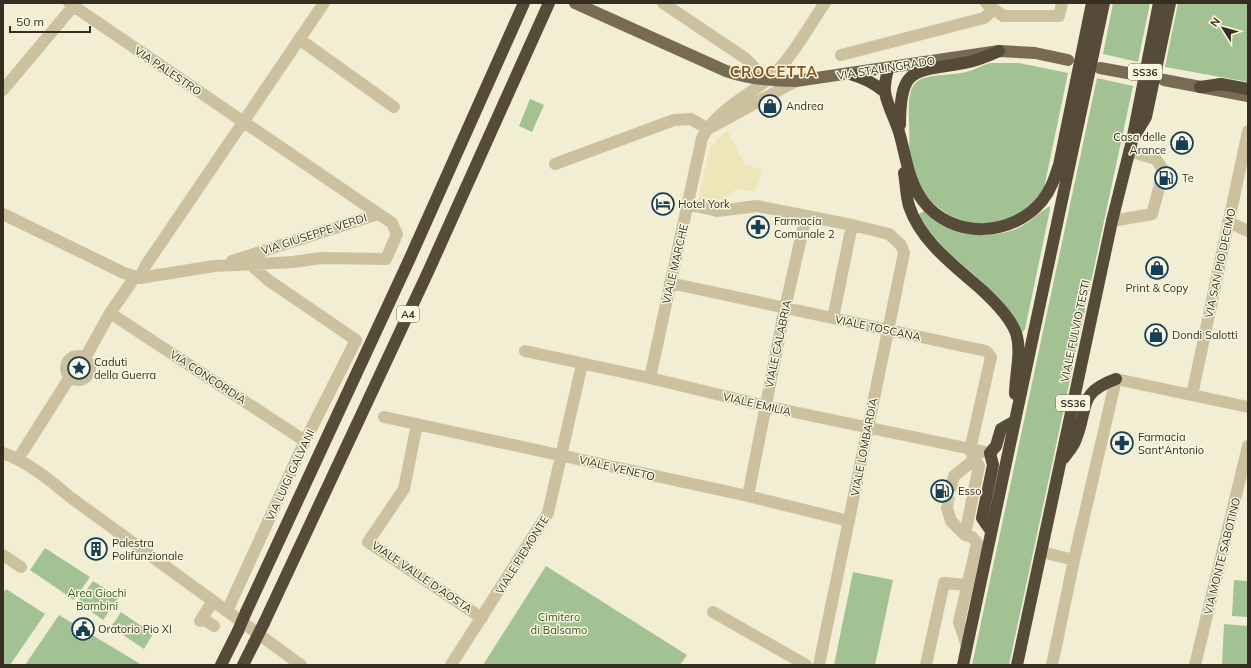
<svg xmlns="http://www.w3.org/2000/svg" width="1251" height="668" viewBox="0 0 1251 668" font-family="Mulish,sans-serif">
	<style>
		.green { fill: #a3c293 }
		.plaza { fill: #ece6b9 }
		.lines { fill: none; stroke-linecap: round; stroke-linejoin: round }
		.minor-tunnel { stroke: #ccc8b1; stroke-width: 12; stroke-dasharray: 12 6; stroke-linecap: butt }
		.minor { stroke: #cbc19f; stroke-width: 12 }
		.major { stroke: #776b53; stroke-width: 12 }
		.highway { stroke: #564b39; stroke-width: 12 }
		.highway-bridge { stroke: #564b39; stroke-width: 12 }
		.labels { text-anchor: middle; stroke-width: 3; stroke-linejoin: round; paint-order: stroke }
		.shield { fill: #faf7e0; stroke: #6f6a5c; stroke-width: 1 }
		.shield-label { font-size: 10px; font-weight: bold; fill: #342e23 }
		.street-label { font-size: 11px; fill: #342e23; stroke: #faf7e0 }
		.poi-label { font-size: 11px; fill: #342e23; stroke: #faf7e0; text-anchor: start }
		.park-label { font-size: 11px; fill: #345425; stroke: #faf7e0 }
		.district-label { font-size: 15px; font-weight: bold; letter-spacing: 1px; fill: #895716; stroke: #faf7e0 }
	</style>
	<rect width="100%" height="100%" fill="#f2eed4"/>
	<path class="green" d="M1113 3H1150L1138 62 1103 54Z
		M1178 3H1248V82L1165 67Z
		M992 63H1019L1068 73 1043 193C1039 198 1036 204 1031 208 988 243 928 219 912 169 908 158 910 136 909 123 909 113 907 94 914 85 916 82 920 79 924 78 937 74 952 75 966 72 975 70 983 64 992 63Z
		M1097 78 1133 86 1009 665H972Z
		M530 99 544 105 532 132 519 126Z
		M1050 206V210L1025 329 1023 332C1014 326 1008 308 1000 299 973 270 938 251 919 214L924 211C932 217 940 224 950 228 971 238 1001 237 1022 226 1032 220 1040 212 1050 206Z
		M45 548 90 577 74 600 30 570Z
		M546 566 687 655 680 665H483Z
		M853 572 893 580 875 665H834Z
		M1234 580 1248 581V617L1232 616Z
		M93 581 119 597 103 620 78 602Z
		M6 589 45 614 10 665H3V593Z
		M121 612 153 634 144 649 111 627Z
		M59 615 142 665H25Z
		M1224 624 1248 626V665H1222Z"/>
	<path class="plaza" d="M727 130 745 165 762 169 755 192 736 189 721 204 698 200 710 147Z"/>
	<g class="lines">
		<path class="minor-tunnel" d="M1158 192 1163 170
			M947 508 951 487"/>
		<path class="minor" d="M663 3 745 58 766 80
			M986 3 1003 16H1059L1062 3
			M299 39 394 107
			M841 55 984 18 994 9
			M3 90 76 3
			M1129 151 1156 159 1163 170
			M555 164 674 120 691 119 708 129 796 81
			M688 204 717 211 757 206 852 225 889 234 901 245 904 253 819 665
			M3 214 124 273 140 278 214 266 293 262 321 258 386 259 397 234 392 223 69 3
			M1112 221 1152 214 1158 192
			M1228 222 1248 231
			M232 261 378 214
			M140 278 146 265 324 3
			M670 283 986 351 991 357 970 450
			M110 313 305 441
			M833 318 852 225
			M525 351 650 378 770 407 990 453
			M66 368a12 12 0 1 1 24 0a12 12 0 1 1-24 0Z
			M85 358 110 313 135 277
			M650 378 702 138C718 107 753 95 777 71 795 53 810 24 825 3
			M1192 395 1248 131
			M384 417 748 496 849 521
			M417 424 404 489 368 542 482 618
			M3 453C28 462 50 480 70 497L301 665
			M18 459 70 377
			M951 487 954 476 975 459
			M748 496 785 308 806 216
			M947 508 951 521 965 535
			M1042 552 1074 560
			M3 555 21 567
			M227 611 305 441 356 340 268 280 250 264
			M713 612 806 665
			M202 618 214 626
			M200 621 213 601
			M967 646 959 622 977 543 972 537 965 535 979 466 970 450
			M451 665 548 513 582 364
			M926 665 944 583 967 585
			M1052 665 1074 560 1116 379 1248 407
			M1195 665 1248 446"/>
		<path class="major" d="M575 3 726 71C749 79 772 81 796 81L999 51 1035 53 1068 60
			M1100 68 1133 74
			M1164 80 1248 96"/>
		<path class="highway" d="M888 68C887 75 884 84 885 92 887 105 895 119 899 132 906 156 908 181 923 201 953 240 1012 237 1042 201 1051 190 1055 177 1059 165L1092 3
			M850 74C864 78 874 83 885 92
			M1200 87 1221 84 1248 89
			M900 125C900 66 913 72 964 63 976 61 988 56 999 51
			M1135 135 1146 117 1170 3
			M904 173C906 184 906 196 909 206 921 242 955 266 982 290 995 302 1010 317 1016 333 1022 351 1015 375 1015 394
			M1064 458C1068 452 1074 446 1076 439 1089 407 1077 393 1116 379
			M991 531 982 518 993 465 990 453 996 446 1001 429 1015 421
			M246 612 410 258 524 3
			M264 623 428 272 549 3
			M221 665 238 631
			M243 665 254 643
			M963 665 1104 3
			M1017 665 1112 221 1132 141 1159 3"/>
		<path class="highway-bridge" d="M238 631 246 612
			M254 643 264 623"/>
	</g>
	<defs>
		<g id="shop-ring" transform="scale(1.15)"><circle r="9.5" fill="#faf7e0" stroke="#163e58" stroke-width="1.5"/><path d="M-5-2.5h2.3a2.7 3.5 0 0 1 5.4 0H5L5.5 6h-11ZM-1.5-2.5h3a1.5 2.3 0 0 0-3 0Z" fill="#163e58"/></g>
		<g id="fuel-ring" transform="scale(1.15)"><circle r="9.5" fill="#faf7e0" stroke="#163e58" stroke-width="1.5"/><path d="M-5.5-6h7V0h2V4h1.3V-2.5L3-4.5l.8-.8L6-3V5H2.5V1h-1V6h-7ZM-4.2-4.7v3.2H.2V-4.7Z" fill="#163e58"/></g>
		<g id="hotel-ring" transform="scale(1.15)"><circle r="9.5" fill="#faf7e0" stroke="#163e58" stroke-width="1.5"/><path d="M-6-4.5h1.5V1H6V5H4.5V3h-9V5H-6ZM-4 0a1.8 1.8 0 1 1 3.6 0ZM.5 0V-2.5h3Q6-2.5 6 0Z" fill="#163e58"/></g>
		<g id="pharmacy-ring" transform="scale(1.15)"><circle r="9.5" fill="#faf7e0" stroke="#163e58" stroke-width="1.5"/><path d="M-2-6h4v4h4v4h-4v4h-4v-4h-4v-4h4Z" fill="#163e58"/></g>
		<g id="sight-ring" transform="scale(1.15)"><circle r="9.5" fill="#faf7e0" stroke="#163e58" stroke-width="1.5"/><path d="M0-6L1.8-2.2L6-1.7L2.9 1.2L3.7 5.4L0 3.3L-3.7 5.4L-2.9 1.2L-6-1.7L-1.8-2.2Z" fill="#163e58"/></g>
		<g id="building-ring" transform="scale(1.15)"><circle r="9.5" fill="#faf7e0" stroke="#163e58" stroke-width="1.5"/><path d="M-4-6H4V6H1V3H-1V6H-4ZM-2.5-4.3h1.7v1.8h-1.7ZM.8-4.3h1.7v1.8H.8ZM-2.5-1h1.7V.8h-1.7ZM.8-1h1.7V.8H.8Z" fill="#163e58"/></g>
		<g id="civic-ring" transform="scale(1.15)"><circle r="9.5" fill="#faf7e0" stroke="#163e58" stroke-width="1.5"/><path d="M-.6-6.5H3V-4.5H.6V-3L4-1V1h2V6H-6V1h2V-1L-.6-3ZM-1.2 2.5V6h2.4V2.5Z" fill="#163e58"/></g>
	</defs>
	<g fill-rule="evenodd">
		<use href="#shop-ring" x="770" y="106"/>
		<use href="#shop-ring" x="1182" y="143"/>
		<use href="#fuel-ring" x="1166" y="178"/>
		<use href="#hotel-ring" x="663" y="204"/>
		<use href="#pharmacy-ring" x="758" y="227"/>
		<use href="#shop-ring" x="1157" y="268"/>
		<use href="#shop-ring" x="1156" y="335"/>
		<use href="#sight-ring" x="79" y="368"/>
		<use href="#pharmacy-ring" x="1122" y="443"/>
		<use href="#fuel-ring" x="942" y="491"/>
		<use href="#building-ring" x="96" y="549"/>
		<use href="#civic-ring" x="83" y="629"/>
	</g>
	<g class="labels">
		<g class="shield">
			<rect x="1128" y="64" width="34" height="16" rx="3"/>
			<rect x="397" y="306" width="22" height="16" rx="3"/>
			<rect x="1056" y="395" width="34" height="16" rx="3"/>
		</g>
		<g class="shield-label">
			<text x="1145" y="76">SS36</text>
			<text x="408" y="318">A4</text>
			<text x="1073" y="407">SS36</text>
		</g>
		<g class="street-label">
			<text transform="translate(886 68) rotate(-9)" y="4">VIA STALINGRADO</text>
			<text transform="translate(168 71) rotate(34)" y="4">VIA PALESTRO</text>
			<text transform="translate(314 234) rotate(-18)" y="4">VIA GIUSEPPE VERDI</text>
			<text transform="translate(1220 263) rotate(-78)" y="4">VIA SAN PIO DECIMO</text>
			<text transform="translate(675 264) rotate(-77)" y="4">VIALE MARCHE</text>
			<text transform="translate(878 328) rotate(12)" y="4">VIALE TOSCANA</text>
			<text transform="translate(1075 331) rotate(-78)" y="4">VIALE FULVIO TESTI</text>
			<text transform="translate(778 344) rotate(-78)" y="4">VIALE CALABRIA</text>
			<text transform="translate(208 377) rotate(33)" y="4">VIA CONCORDIA</text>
			<text transform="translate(757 404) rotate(13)" y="4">VIALE EMILIA</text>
			<text transform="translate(864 447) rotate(-79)" y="4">VIALE LOMBARDIA</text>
			<text transform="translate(617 468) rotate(13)" y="4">VIALE VENETO</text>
			<text transform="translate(290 475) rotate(-65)" y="4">VIA LUIGI GALVANI</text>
			<text transform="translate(522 555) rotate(-58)" y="4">VIALE PIEMONTE</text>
			<text transform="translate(1222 556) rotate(-76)" y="4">VIA MONTE SABOTINO</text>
			<text transform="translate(422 577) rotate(34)" y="4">VIALE VALLE D'AOSTA</text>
		</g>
		<g class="poi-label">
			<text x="786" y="110">Andrea</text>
			<text x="1166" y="141" text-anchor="end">Casa delle<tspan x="1166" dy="13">Arance</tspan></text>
			<text x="1182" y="182">Te</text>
			<text x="678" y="208">Hotel York</text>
			<text x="774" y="225">Farmacia<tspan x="774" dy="13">Comunale 2</tspan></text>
			<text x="1157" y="292" text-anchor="middle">Print &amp; Copy</text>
			<text x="1172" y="339">Dondi Salotti</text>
			<text x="94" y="366">Caduti<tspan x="94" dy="13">della Guerra</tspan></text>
			<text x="1138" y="441">Farmacia<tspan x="1138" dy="13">Sant'Antonio</tspan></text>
			<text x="958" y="495">Esso</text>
			<text x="112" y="547">Palestra<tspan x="112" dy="13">Polifunzionale</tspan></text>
			<text x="98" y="633">Oratorio Pio XI</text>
		</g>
		<g class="park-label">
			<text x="97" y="597">Area Giochi<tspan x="97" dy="13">Bambini</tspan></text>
			<text x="559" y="621">Cimitero<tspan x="559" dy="13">di Balsamo</tspan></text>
		</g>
		<g class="district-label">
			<text x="774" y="77">CROCETTA</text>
		</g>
	</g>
	<rect width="1251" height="668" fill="none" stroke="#342e23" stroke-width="8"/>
	<g transform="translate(1223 28) rotate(307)" stroke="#faf7e0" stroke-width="3" paint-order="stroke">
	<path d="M0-3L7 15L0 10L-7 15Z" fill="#342e23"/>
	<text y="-6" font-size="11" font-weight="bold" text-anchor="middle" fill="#342e23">N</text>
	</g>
	<path d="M10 26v6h80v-6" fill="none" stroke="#342e23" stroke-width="2"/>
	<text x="16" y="26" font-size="12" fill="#342e23" stroke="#faf7e0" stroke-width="3" paint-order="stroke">50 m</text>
</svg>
